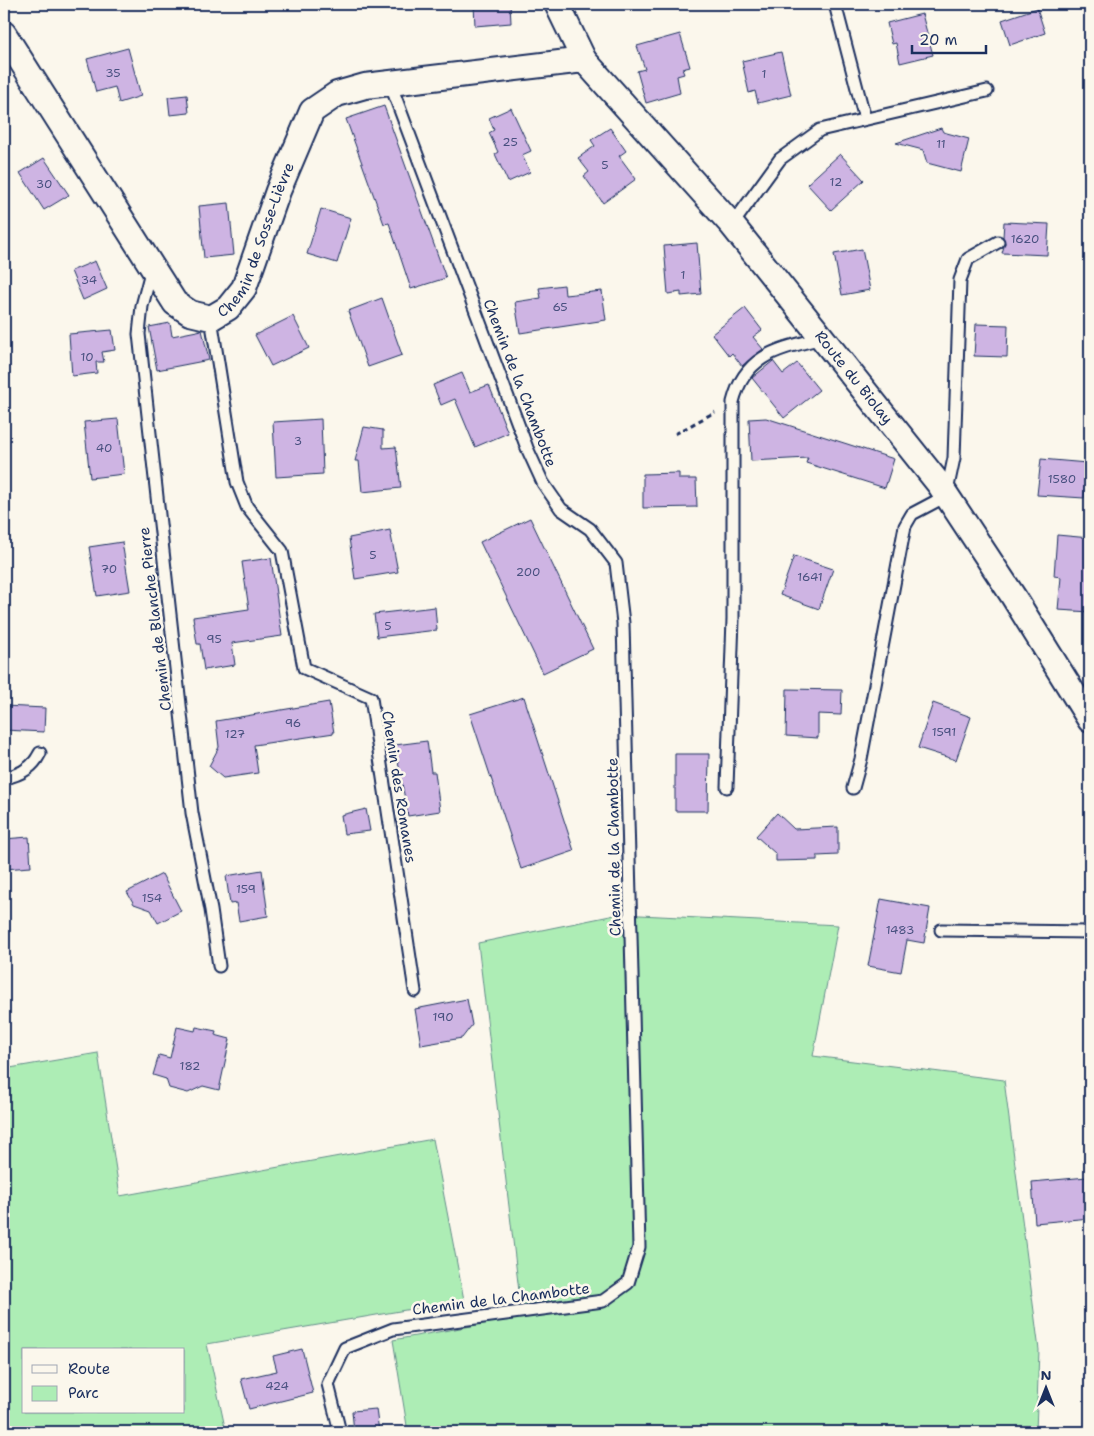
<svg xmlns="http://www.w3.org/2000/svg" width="1094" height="1436" viewBox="0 0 1094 1436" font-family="'Shantell Sans',sans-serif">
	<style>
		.green { fill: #adedb5; stroke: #648e8a; fill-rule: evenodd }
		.building { fill: #ceb4e3; stroke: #1b2f5e }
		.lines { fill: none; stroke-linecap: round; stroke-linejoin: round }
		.service-casing { stroke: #1b2f5e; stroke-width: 15 }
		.minor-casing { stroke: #1b2f5e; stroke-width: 28 }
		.path { stroke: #1b2f5e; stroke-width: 3; stroke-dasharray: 5 4; stroke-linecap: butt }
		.service { stroke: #fbf7ec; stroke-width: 11 }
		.minor { stroke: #fbf7ec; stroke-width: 24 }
		.labels { text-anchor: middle; stroke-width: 5; stroke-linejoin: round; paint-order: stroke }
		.number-label { font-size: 12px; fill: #48507f }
		.street-label { font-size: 15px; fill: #1b2f5e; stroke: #fbf7ec }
	</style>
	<rect width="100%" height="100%" fill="#fbf7ec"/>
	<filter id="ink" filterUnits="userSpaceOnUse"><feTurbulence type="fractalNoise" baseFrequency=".02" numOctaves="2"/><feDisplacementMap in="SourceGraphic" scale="10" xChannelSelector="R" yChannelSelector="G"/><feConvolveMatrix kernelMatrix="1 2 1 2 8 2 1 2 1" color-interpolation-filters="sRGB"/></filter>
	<g filter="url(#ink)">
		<path class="green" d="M620 914 838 925 813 1056 1004 1080 1039 1350 1036 1432H408L393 1340 522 1317 478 943Z
			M98 1053 120 1196 433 1139 464 1300 207 1344 226 1432H4V1069ZM24 1350H184V1412H24Z"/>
		<path class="building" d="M474 4H510L511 23 475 26Z
			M1037 8 1045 33 1010 45 1002 20Z
			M922 14 933 55 900 63 896 43 892 44 887 23Z
			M680 34 690 67 682 69 684 74 677 76 680 93 646 103 637 71 645 69 637 46Z
			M128 48 141 96 119 103 115 87 96 92 87 59Z
			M781 52 791 95 758 103 755 91 749 93 742 61Z
			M187 95 189 113 170 115 168 97Z
			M384 106 446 278 411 289 389 223 384 224 346 119Z
			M511 108 531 151 522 155 530 172 508 182 495 154 498 152 489 133 494 130 489 118Z
			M610 128 626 151 619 156 636 179 603 203 584 176 589 172 578 158 595 146 591 140Z
			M941 128 943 132 969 139 961 172 927 163 923 150 896 143Z
			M840 154 864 180 831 210 807 184Z
			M44 158 69 195 44 210 20 173Z
			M229 203 234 255 204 258 199 206Z
			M321 209 351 218 337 263 307 254Z
			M1004 222 1049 224 1047 255 1002 253 1005 243 1003 237Z
			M697 243 701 294 681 296V292L668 294 664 246Z
			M862 249 870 290 842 295 834 254Z
			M95 261 107 289 83 300 71 271Z
			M564 285 565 295 602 291 606 320 520 333 515 302 541 298 539 288Z
			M382 298 402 355 368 367 348 311Z
			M745 308 762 330 753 337 763 349 742 366 732 353 729 356 712 334Z
			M293 316 309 348 271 366 255 335Z
			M170 323 172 336 202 330 209 360 157 370 149 327Z
			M976 324 1008 325 1007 357 974 356Z
			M112 330 115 350 102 352 104 362H96L97 373 72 376 69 334Z
			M773 361 783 374 797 363 819 390 784 418 752 378Z
			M462 373 470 392 489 385 508 433 475 447 455 399 441 405 433 385Z
			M766 418 894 459 885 488 806 463 808 458 751 461 749 419Z
			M118 419 124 474 90 478 84 422Z
			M321 419 323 474 276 477 273 422Z
			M364 427 383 430V448L396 447 401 488 362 492 359 461H355Z
			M1041 459 1087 463 1084 498 1037 495Z
			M679 473V479H696L697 507 643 508V474Z
			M530 518 593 649 543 673 480 542Z
			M390 530 398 572 355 579 349 538Z
			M1057 535 1090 538V612L1058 610 1061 577 1054 576Z
			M122 542 130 591 97 596 89 547Z
			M794 556 833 569 819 609 780 595Z
			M271 558 282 636 232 643 235 665 204 670 200 644H197L193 617 249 609 242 562Z
			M435 607 437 630 377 637 374 614Z
			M787 689 842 690 841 715 818 714V738L786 736Z
			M524 697 574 851 521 869 470 714Z
			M329 702 334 733 254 745 258 773 223 778 209 766 219 747 216 721Z
			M933 703 971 717 956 760 918 748Z
			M4 706 45 708 44 732 4 730Z
			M427 741 431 772H435L440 811 408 816 395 745Z
			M675 754H709L708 811H675Z
			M366 809 370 831 344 834 341 815Z
			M777 813 794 829 838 827V855L817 856V860L776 861V854L756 836Z
			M29 837 31 867 4 869V839Z
			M262 870 268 916 239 921 236 903 230 904 226 876Z
			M162 874 181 911 158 923 151 910 134 904 127 892Z
			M881 899 930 908 924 943 907 940 901 972 868 966Z
			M467 999 472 1025 462 1038 421 1045 415 1009Z
			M177 1027 195 1031 196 1027 216 1031 215 1035 230 1039 219 1090 203 1086 188 1093 169 1088 166 1079 153 1075 159 1055 170 1058Z
			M1087 1177 1090 1218 1035 1223 1032 1182Z
			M302 1349 313 1393 249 1409 241 1379 277 1371 273 1356Z
			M376 1409 379 1432H354L352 1411Z"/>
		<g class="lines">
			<g class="service-casing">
				<path id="service" d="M835 4 865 119
					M732 225 780 159 820 130 987 91
					M152 268 142 306 139 334 192 813 211 910 219 966
					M211 318 237 482 247 507 282 551 304 668 371 698 415 991
					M4 778C20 775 33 768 40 753
					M727 787 733 619V402C745 354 779 349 822 338
					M853 788 861 759 905 526 912 514 946 496 954 458 960 280 968 259 998 242
					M941 930 1090 932
					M340 1432 328 1384 345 1348 393 1329 603 1301 628 1283 639 1247 623 623 616 563 590 529 561 509 543 483 527 448 390 83"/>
			</g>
			<g class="minor-casing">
				<g id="minor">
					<path id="s1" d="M557 4 584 60 732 225 939 484 1013 596 1090 720"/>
					<path id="s2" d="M4 34 175 303 190 313 211 318 228 308 244 288 278 191 312 111 337 94 365 86 584 60"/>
				</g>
			</g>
			<path class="path" d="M675 434 715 412"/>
			<use href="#service" class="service"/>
			<use href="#minor" class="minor"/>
		</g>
	</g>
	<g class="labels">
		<g class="number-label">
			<text x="113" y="77">35</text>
			<text x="764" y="78">1</text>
			<text x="510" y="146">25</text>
			<text x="941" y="148">11</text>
			<text x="605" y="169">5</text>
			<text x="836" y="186">12</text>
			<text x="44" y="188">30</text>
			<text x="1025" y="243">1620</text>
			<text x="683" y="279">1</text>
			<text x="89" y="284">34</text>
			<text x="560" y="311">65</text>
			<text x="87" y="361">10</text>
			<text x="298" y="445">3</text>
			<text x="104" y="452">40</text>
			<text x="1062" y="483">1580</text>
			<text x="373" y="559">5</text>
			<text x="109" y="573">70</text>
			<text x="528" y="576">200</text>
			<text x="810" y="581">1641</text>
			<text x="388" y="630">5</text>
			<text x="214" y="643">95</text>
			<text x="293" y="727">96</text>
			<text x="944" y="736">1591</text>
			<text x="235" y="738">127</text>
			<text x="246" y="893">159</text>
			<text x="152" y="902">154</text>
			<text x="900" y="934">1483</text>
			<text x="443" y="1021">190</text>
			<text x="190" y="1070">182</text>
			<text x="277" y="1390">424</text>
		</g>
		<g class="street-label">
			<text dy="5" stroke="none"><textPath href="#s2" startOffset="452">Chemin de Sosse-Lièvre</textPath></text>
			<text dy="5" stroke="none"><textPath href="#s1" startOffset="479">Route du Biolay</textPath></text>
			<text transform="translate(520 383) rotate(69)" y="5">Chemin de la Chambotte</text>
			<text transform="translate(155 619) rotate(-97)" y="5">Chemin de Blanche Pierre</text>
			<text transform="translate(399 787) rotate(81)" y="5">Chemin des Romanes</text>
			<text transform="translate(614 847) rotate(-91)" y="5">Chemin de la Chambotte</text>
			<text transform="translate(501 1299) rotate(-7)" y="5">Chemin de la Chambotte</text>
		</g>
	</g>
	<rect width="1094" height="1436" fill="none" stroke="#fbf7ec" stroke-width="20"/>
	<rect x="10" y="10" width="1074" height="1416" fill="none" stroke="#1b2f5e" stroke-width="2" filter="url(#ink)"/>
	<rect x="22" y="1348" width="162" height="65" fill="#fbf7ec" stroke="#a1a7b3"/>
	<rect x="32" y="1365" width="25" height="8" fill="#fbf7ec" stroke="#a1a7b3"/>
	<text x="68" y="1374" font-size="15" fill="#1b2f5e">Route</text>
	<rect x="32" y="1386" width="25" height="15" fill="#adedb5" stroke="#a1a7b3"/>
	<text x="68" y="1398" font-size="15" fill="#1b2f5e">Parc</text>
	<g transform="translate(1046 1388)" stroke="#fbf7ec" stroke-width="4" paint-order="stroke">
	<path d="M0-4L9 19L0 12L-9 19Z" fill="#1b2f5e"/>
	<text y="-8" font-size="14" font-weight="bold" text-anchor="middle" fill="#1b2f5e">N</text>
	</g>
	<path d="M912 45v8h74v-8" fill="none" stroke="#1b2f5e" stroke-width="2.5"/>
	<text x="919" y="45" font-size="15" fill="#1b2f5e" stroke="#fbf7ec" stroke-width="4" paint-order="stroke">20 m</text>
</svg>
